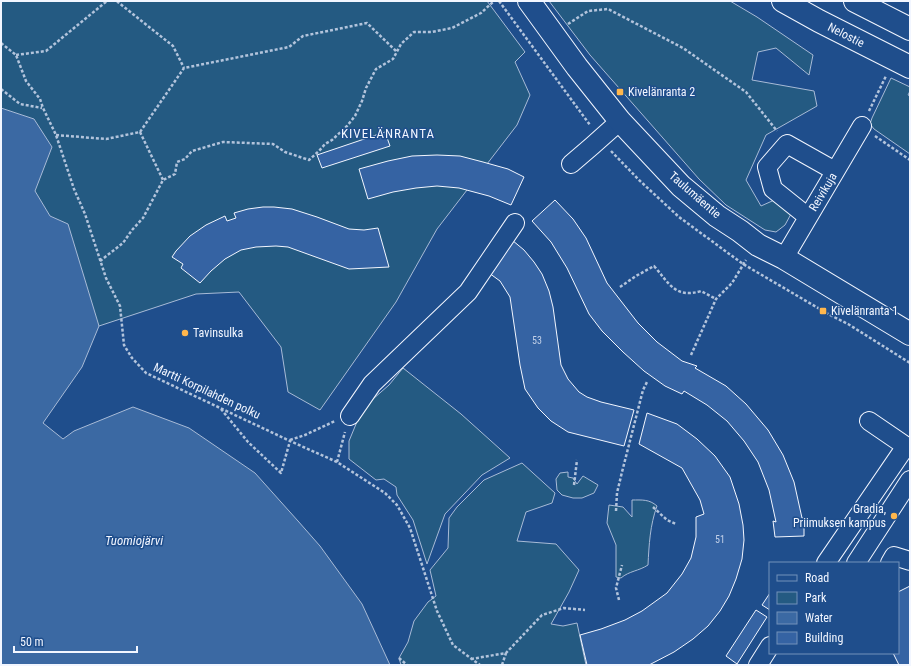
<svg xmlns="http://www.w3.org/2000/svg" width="911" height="666" viewBox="0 0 911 666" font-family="'Roboto Condensed',sans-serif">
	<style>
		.green { fill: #245a82; stroke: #a8bbd7 }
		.water { fill: #3b69a3; stroke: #a8bbd7 }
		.building { fill: #3563a3; stroke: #f2f6ff }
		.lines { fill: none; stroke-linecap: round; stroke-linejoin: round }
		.minor-casing { stroke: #f2f6ff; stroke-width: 20 }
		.major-casing { stroke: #f2f6ff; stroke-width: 24 }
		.highway-casing { stroke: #f2f6ff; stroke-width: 24 }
		.path { stroke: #b3c4dc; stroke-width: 2.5; stroke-dasharray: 3 2; stroke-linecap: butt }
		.minor { stroke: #1f4e8c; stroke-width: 18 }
		.major { stroke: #1f4e8c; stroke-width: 22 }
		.highway { stroke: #1f4e8c; stroke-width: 22 }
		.poi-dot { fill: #ffb74d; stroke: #1f4e8c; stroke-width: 1.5 }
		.labels { text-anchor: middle; stroke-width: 3; stroke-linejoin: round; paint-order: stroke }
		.number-label { font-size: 10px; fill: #c3d1e8 }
		.street-label { font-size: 12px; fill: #f2f6ff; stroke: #1f4e8c }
		.poi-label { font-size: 12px; fill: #f2f6ff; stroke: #1f4e8c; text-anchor: start }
		.neighbourhood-label { font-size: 13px; letter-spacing: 1px; fill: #f2f6ff; stroke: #1f4e8c }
		.water-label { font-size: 13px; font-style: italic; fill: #f2f6ff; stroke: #1f4e8c }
	</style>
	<rect width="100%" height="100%" fill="#1f4e8c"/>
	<path class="green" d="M1 1H487L525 52 515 62 530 95 517 125 437 229 396 302 320 410 288 392 281 347 239 292 196 294 99 326 1 268Z
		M549 1H730L757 17 813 55 809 75 776 48 758 52 752 80 814 91 817 106 766 135 746 180 761 206 781 197 791 214 785 225 776 232 765 230 726 205 699 179 590 55Z
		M891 78 910 87V91L908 95 910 96V154L874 129 870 124 872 118Z
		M403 368 461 414 510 458 482 475 445 514 427 564 413 520 397 495 396 487 384 479 376 480 349 459V441L361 412 373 399 389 385Z
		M522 463 555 493 552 503 526 512 517 541 556 544 579 570 569 592 551 624 563 626 577 623 586 665H401L399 658 408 642 414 621 428 602 436 596 430 570 448 548 449 518 457 507 484 480Z
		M568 472V477L573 478 577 484 583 476 598 485 594 493 582 498H573L562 495 557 490 556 479 560 473Z
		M632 500C642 500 649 499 657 506 650 525 649 545 648 565 639 571 629 571 621 578L616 577V545L607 523 609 505 623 507 632 517Z"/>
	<path class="water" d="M1 108 34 119 52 147 35 191 50 216 68 224 99 326 82 367 43 423 63 439 74 431 133 407 189 428 255 473 298 521 320 546 362 604 390 665H1Z"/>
	<path class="building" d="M385 132 390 146 322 168 317 155Z
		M437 155 460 156 483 162 508 169 524 177 511 205 489 196 459 188 437 186 416 188 393 192 368 199 359 169 388 161 412 156Z
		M555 200 573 219 586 238 607 283 638 323 657 342 682 361 697 366 695 368 726 386 746 404 768 430 783 455 794 482 802 518H804V536L775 537 773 521 776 522 769 490 758 462 744 441 727 421 707 405 684 391 682 394 665 386 644 371 623 352 602 331 589 314 567 268 551 242 532 221Z
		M263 207H274L292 209 317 217 349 229 364 230 378 228 389 267 349 269 288 247 276 246 256 247 241 250 225 259 211 271 200 283 181 268 183 264 172 257 176 251 190 236 206 225 225 216 227 221 236 218 234 213 248 209Z
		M512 240 524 250 534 262 542 274 549 291 553 307 561 365 568 379 579 392 587 397 601 402 634 410 624 446 568 432 551 421 538 408 525 389 520 365 510 297 500 281 489 273Z
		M647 413 677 424 697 439 715 456 730 477 739 504 743 525 744 540 742 559 736 579 729 596 720 611 708 626 693 639 674 652 649 665H587L580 635 601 629 625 620 642 611 667 593 682 574 691 558 696 537V517L704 514 700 500 682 468 639 444Z
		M910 586V665H899L893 653H898V592Z
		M770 593V610L762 605Z
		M756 610 767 617 737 664 726 656Z"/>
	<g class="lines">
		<g class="minor-casing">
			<path id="minor" d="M571 164 592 146 620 121
				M808 217 773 189 767 167 787 144 835 171
				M784 258 862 126
				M350 416 372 384 468 292 515 223
				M869 421 910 449
				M826 563 906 446
				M856 563 910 480
				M890 563 894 556 910 561
				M758 665 770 646"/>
		</g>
		<g class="major-casing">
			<path id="major" d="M529 1 577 67 620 121 681 186 717 216 740 231 758 245 784 258 910 334"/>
		</g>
		<g class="highway-casing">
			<path id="highway" d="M783 1 819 21 910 67
				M855 1 910 29"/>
		</g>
		<path class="path" d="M117 1 119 3 173 46 184 68
			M499 1 590 125
			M568 24 588 11 608 9 683 48 746 92 777 131
			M1 43 16 55 26 81 40 99 43 108 56 135 74 189 85 214 106 278 120 306 124 345 132 358 146 373 290 441 337 462 385 493 397 505 410 528 437 611 453 645 480 665
			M16 55 46 51 107 1
			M1 89 20 104 42 108
			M869 111 886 76
			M140 132 163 180
			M56 135 106 139 140 132 184 68 289 47 303 36 367 23 397 52
			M875 136 910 160
			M611 151 639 180 679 217 743 264 830 315 848 324 910 363
			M100 261 123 243 132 230 143 218 163 180 175 174 177 162 185 159 192 151 223 142 273 144 285 152 309 160 319 151 325 144 332 140 347 126 355 116 362 101 366 88 376 69 393 59 401 44 414 32H432L452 28 481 13 494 1
			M620 287 636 276 654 266C669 283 675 299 701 291L716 299
			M691 355 716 299 732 283 746 260
			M221 409 248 442 281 473 290 441
			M290 440 305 435 335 421
			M337 462 345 432
			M574 485 577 460
			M653 507 667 520 676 524
			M616 511 617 493 622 472 643 390 647 382
			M619 600 616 588 622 565
			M399 658 407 665
			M471 659 506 653 542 615 564 608 585 610
			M502 665 506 653"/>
		<use href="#minor" class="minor"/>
		<use href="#major" class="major"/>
		<use href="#highway" class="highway"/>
	</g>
	<g class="poi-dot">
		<rect x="616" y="88" width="8" height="8" rx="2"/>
		<rect x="819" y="307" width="8" height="8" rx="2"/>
		<circle cx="185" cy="333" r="4"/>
		<circle cx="894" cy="516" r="4"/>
	</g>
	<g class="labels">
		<g class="number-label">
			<text x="537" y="344">53</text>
			<text x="720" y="543">51</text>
		</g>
		<g class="street-label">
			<text transform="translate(846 35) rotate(27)" y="4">Nelostie</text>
			<text transform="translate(823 192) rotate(-59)" y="4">Reivikuja</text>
			<text transform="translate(695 195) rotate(41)" y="4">Taulumäentie</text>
			<text transform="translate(207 391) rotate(25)" y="4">Martti Korpilahden polku</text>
		</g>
		<g class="poi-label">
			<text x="628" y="96">Kivelänranta 2</text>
			<text x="831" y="315">Kivelänranta 1</text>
			<text x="193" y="337">Tavinsulka</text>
			<text x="886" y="513" text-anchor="end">Gradia,<tspan x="886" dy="14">Priimuksen kampus</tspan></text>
		</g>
		<g class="neighbourhood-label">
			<text x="388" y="138">KIVELÄNRANTA</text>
		</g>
		<g class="water-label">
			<text x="134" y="545">Tuomiojärvi</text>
		</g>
	</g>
	<rect width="911" height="666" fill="none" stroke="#f2f6ff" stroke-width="4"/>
	<rect x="769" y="562" width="130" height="92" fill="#1f4e8c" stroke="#7391ba"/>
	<rect x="777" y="575" width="20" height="6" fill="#1f4e8c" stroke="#7391ba"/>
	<text x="805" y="582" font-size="12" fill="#f2f6ff">Road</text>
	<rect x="777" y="592" width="20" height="12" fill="#245a82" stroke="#7391ba"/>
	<text x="805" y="602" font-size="12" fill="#f2f6ff">Park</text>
	<rect x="777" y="612" width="20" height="12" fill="#3b69a3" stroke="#7391ba"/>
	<text x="805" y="622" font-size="12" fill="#f2f6ff">Water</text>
	<rect x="777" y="632" width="20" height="12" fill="#3563a3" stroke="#7391ba"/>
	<text x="805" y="642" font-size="12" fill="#f2f6ff">Building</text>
	<path d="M14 646v6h123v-6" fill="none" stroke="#f2f6ff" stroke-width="2"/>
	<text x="20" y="646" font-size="12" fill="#f2f6ff" stroke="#1f4e8c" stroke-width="3" paint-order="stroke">50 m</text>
</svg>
